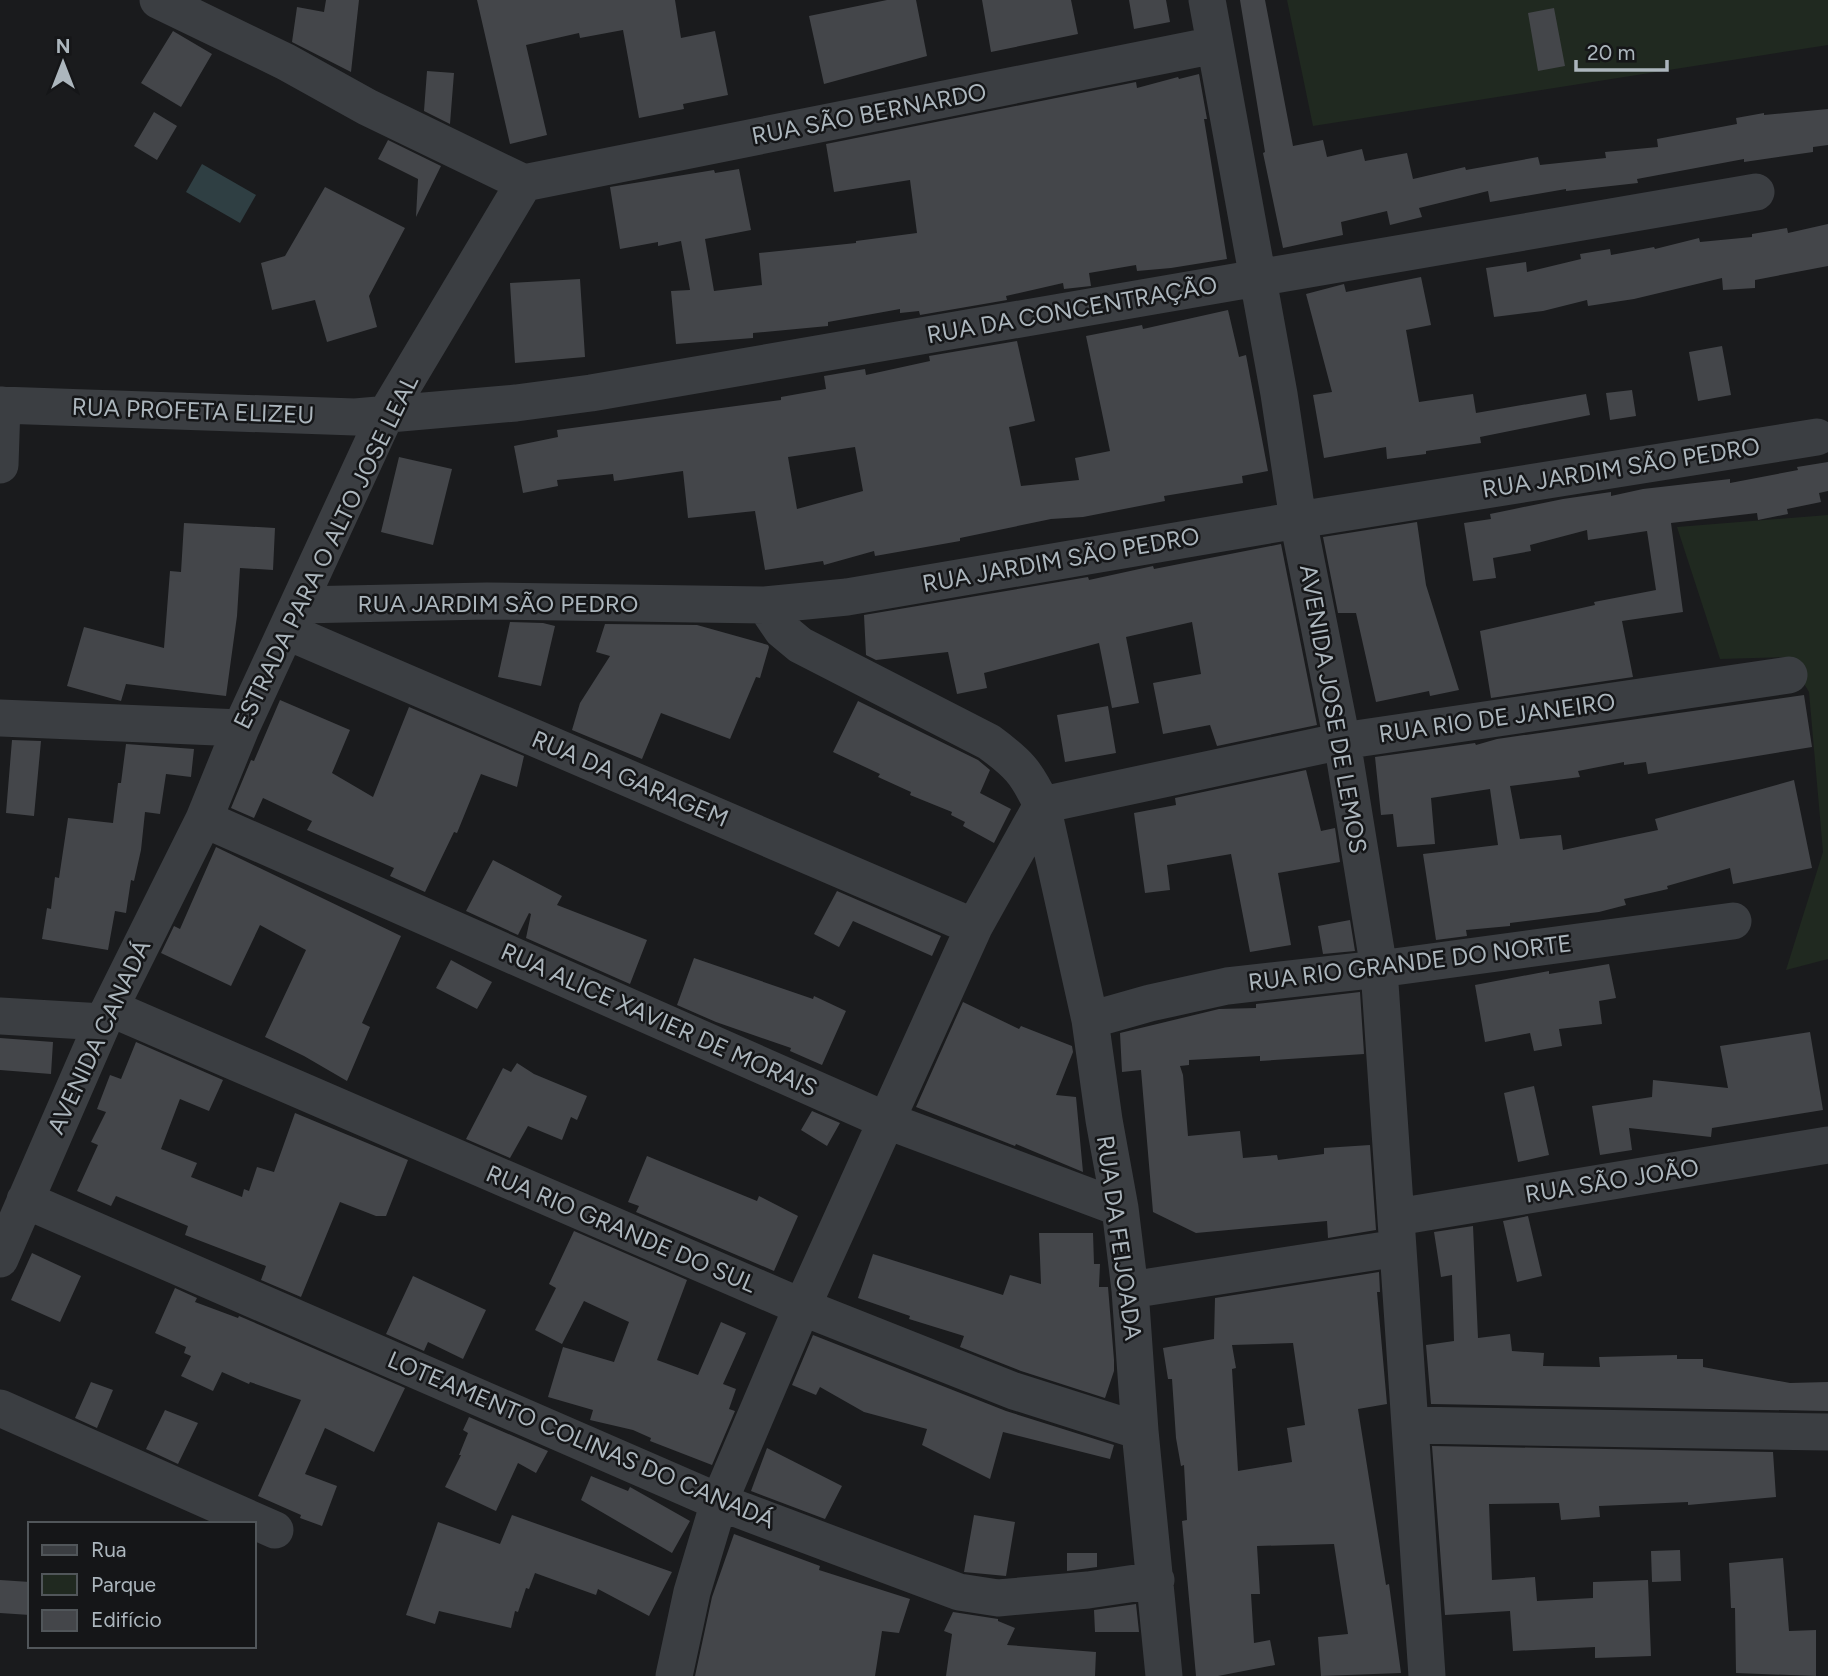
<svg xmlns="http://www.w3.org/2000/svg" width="1828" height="1676" viewBox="0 0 1828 1676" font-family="Figtree,sans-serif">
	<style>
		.green { fill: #202920 }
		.water { fill: #2f3f43 }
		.building { fill: #44464a; fill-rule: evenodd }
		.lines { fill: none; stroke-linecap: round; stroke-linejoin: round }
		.minor { stroke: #3b3e42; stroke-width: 37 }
		.labels { text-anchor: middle; stroke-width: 5; stroke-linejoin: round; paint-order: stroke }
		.street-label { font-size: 24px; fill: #acb6bd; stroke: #151618 }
	</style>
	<rect width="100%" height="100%" fill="#1a1b1d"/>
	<path class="green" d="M1287 0H1828V45L1313 126Z
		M1828 515V959L1786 970 1823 852 1809 692 1788 657 1720 659 1677 527Z"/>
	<path class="water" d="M202 164 256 195 240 223 186 192Z"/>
	<path class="building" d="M326 0H359L351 72 292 42 297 7 324 12Z
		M477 0H675L681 38 715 31 728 95 683 104 684 109 639 118 623 30 580 38 579 33 526 45 547 135 510 144Z
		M887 0H916L927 56 824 84 809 16Z
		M982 0H1071L1078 34 991 52Z
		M1129 0H1166L1170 22 1134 29Z
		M1240 0H1265L1293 146 1323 140 1327 157 1362 149 1365 161 1407 153 1413 179 1465 167 1466 170 1538 157 1540 165 1606 158 1605 152 1658 147 1657 139 1737 124 1736 118 1764 113V115L1828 109V145L1813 147V152L1744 162V159L1637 179 1638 183 1566 191V189L1490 202 1488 191 1419 208 1422 217 1390 225 1387 211 1341 222 1343 235 1283 248 1263 153 1265 152Z
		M1554 8 1565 66 1538 71 1528 13Z
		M173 31 212 54 181 107 141 83Z
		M427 71 454 73 450 124 424 111Z
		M1199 74 1207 119H1204L1227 259 1171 268 1137 271 1136 265 1089 273 1091 286 1064 289 1063 283 1006 296 1007 300 920 315 919 311 900 313V309L828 322V326L753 333V338L676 344 671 291 690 290 681 241 658 246V242L620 249 610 187 714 170 715 173 739 169 751 230 705 239 714 291 762 285 759 253 856 243V241L917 233 910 180 834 192 826 144 1136 82 1137 88 1178 77 1179 79Z
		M154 112 177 126 157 160 134 146Z
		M388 140 441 166 416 217 418 179 378 159Z
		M325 187 405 228 369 296 377 327 327 342 315 300 272 310 261 263 285 256Z
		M1828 224V266L1755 280V288L1723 290 1722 278 1634 299 1588 306 1587 300 1543 311 1494 317 1486 268 1526 262 1527 272 1581 259 1580 254 1610 249 1611 255 1654 247 1655 249 1699 238 1700 242 1752 237V234L1787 228 1788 233Z
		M1421 277 1431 325 1406 330 1419 402 1473 394 1476 413 1586 394 1590 415 1480 437 1481 443 1426 451V454L1387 459 1386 447 1324 458 1313 395 1332 392 1306 294 1344 284 1346 292Z
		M580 279 585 357 515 363 510 283Z
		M1228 310 1239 357 1246 355 1268 471 1242 476 1243 483 1164 496 1165 501 1083 517 1051 519 960 538V541L875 556 874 551 824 565 823 561 765 570 755 511 688 518 683 471 614 481 613 474 557 480 558 486 523 493 514 446 558 437 557 430 781 400V397L826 389 824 376 865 369 866 375 930 361 929 356 1017 341 1035 421 1009 427 1021 486 1079 480 1075 458 1110 451 1086 336 1142 325 1143 329ZM855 447 863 491 797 509 788 457Z
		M1722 346 1731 395 1698 401 1689 352Z
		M1632 390 1636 416 1610 420 1606 393Z
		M399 457 452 469 433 545 381 532Z
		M1828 462V491L1819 493 1821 502 1787 509 1788 514 1758 520 1757 513 1671 523 1683 612 1622 621 1633 677 1491 698 1480 631 1595 605 1594 602 1656 590 1647 531 1588 540 1587 530 1530 545 1531 551 1493 558 1496 578 1473 581 1464 523 1491 519 1490 514 1563 499 1611 492V496L1643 489 1730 479V483L1798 470 1797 467Z
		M1417 522 1426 585 1459 690 1430 696 1429 691 1376 702 1356 613H1338L1323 537Z
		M184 523 275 528 273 570 240 568 237 616 226 696 126 684 121 701 67 686 84 627 164 648 170 571 181 572Z
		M1281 544 1317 725 1217 746 1210 725 1163 734 1153 683 1201 674 1192 622 1126 637 1139 703 1112 708 1099 643 984 673 987 688 957 694 948 652 876 660 866 655 864 615 1088 577 1089 580 1153 566 1154 569Z
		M510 622 543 623 555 626 541 686 498 677Z
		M605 624 697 625 768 645 769 647 760 678 756 677 730 739 661 713 642 759 572 730 580 703 610 656 596 652Z
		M1804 695 1812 747 1648 774 1646 762 1624 765V762L1578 771 1580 777 1510 786 1520 839 1561 835 1563 850 1658 830 1655 819 1794 780 1812 868 1733 884 1730 868 1667 886 1668 889 1624 899 1626 905 1599 912 1510 923V926L1466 930 1467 936 1436 940 1423 854 1498 845 1490 789 1431 798 1435 844 1397 847 1393 814 1381 815 1375 757 1475 743 1476 745 1497 739Z
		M280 700 350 730 332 773 373 797 409 707 524 756 517 787 481 774 457 833 454 832 425 892 390 876 394 868 307 830 312 821 263 798 254 818 231 808 251 760 254 761Z
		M858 701 978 760 990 770 980 793 1011 809 994 843 963 826 965 822 951 815 952 812 910 795 911 792 878 777 880 774 833 752Z
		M1108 706 1116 753 1065 762 1057 715Z
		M12 740 41 741 34 816 6 813Z
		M126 744 194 749 191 777 166 774 160 814 145 812 141 850 134 881 131 880 126 913 115 911 108 950 42 939 47 908 51 909 55 877 59 878 68 818 113 823 118 783H121Z
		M1306 770 1321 831 1335 828 1340 862 1278 873 1291 945 1250 952 1231 854 1167 865 1170 890 1145 893 1134 813 1176 805 1175 798Z
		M216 847 401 936 362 1023 370 1027 347 1081 304 1056 265 1037 306 950 260 925 231 986 161 953 174 926 180 929Z
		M493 860 562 896 557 905 647 940 630 984 526 938 531 914 529 913 518 935 466 911Z
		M837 891 941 936 932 956 853 921 839 947 814 934Z
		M1350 920 1355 951 1323 954 1318 926Z
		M694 958 813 999 814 996 846 1011 822 1065 790 1051 791 1048 716 1022 677 1005Z
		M451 960 492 982 477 1009 436 988Z
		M1609 964 1616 998 1599 1001 1602 1024 1559 1029 1562 1046 1534 1051 1530 1033 1485 1042 1475 985 1549 971V974Z
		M1360 992 1364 1054 1260 1061V1056L1189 1060V1065L1180 1066 1183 1075 1188 1136 1240 1131 1243 1158 1277 1155 1278 1160 1324 1154V1148L1370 1145 1376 1230 1328 1238 1327 1221 1196 1233 1153 1212 1141 1070 1122 1072 1120 1033 1219 1009 1256 1008V1004Z
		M963 1002 1019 1029 1021 1026 1072 1046 1073 1052 1056 1095 1076 1097 1083 1172 1016 1144 1015 1146 916 1107Z
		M1810 1032 1823 1110 1712 1128 1711 1137 1629 1128 1632 1150 1600 1155 1592 1106 1652 1097 1653 1080 1728 1088 1720 1046Z
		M0 1038 53 1042 51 1074 0 1070Z
		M136 1042 223 1080 209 1111 180 1099 161 1149 197 1163 191 1177 242 1197 244 1189 249 1191 257 1167 274 1172 295 1113 408 1160 386 1216H376L340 1202 301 1297 261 1280 266 1266 185 1235 188 1226 116 1196 111 1206 77 1191 98 1145 91 1142 106 1112 97 1109 110 1075 121 1079Z
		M517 1063 534 1074 587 1096 577 1120 571 1117 562 1140 528 1126 510 1158 466 1139 503 1068 511 1072Z
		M1534 1086 1549 1155 1518 1162 1504 1093Z
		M812 1111 840 1123 827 1146 801 1130Z
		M647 1156 757 1201 759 1196 798 1216 774 1271 636 1212 639 1206 628 1202Z
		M1528 1216 1542 1276 1517 1282 1503 1221Z
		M1473 1226 1478 1338 1510 1334 1512 1351 1544 1353 1543 1366 1600 1367 1599 1357 1677 1355V1359H1703V1367L1790 1383 1828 1382V1411L1431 1404 1426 1345 1454 1341 1452 1275 1441 1277 1434 1232Z
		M574 1231 687 1280 657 1360 698 1375 721 1322 746 1333 723 1384 736 1389 729 1409 735 1411 712 1465 650 1441 651 1438 633 1430 590 1420 593 1410 548 1397 563 1347 614 1362 629 1322 584 1301 562 1344 535 1330 556 1288 549 1284Z
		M1039 1233H1093L1094 1264H1100L1099 1287H1108L1114 1360V1371L1105 1398 1021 1371 960 1347 964 1336 909 1319 910 1316 858 1298 873 1254 1003 1295 1010 1275 1041 1284Z
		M32 1253 81 1276 60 1322 11 1300Z
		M1379 1272 1380 1292H1377L1387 1404 1358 1409 1386 1585 1389 1584 1401 1673 1321 1676 1318 1637 1348 1634 1334 1544 1257 1546 1260 1594H1251L1254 1643 1270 1640 1275 1665 1218 1676H1196L1182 1521 1187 1520 1184 1465 1181 1466 1176 1438 1172 1379H1168L1163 1348 1214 1339 1215 1298ZM1293 1343 1305 1425 1287 1428 1292 1462 1238 1471 1232 1369 1236 1368 1232 1345Z
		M413 1276 486 1310 463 1359 428 1342 424 1351 386 1334Z
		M175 1288 197 1298 195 1302 238 1318 239 1316 405 1388 374 1452 325 1428 305 1474 337 1486 322 1526 300 1518 301 1515 258 1496 301 1400 250 1382 249 1384 222 1372 213 1391 181 1376 191 1356 184 1353 186 1347 155 1333Z
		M813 1335 1006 1411 1114 1445 1110 1459 1003 1432 990 1479 922 1445 927 1429 864 1412 820 1387 816 1395 792 1385Z
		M91 1382 113 1390 97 1428 75 1418Z
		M165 1410 198 1423 178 1464 146 1449Z
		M469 1417 548 1451 536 1473 518 1463 496 1511 445 1487 461 1455H459L468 1433 463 1430Z
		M1432 1446 1773 1452 1776 1497 1688 1505V1502L1599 1506 1600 1517 1561 1520 1559 1503 1489 1504 1492 1580 1535 1577 1537 1601 1593 1598V1582L1648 1580 1651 1656 1595 1658V1647L1513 1651 1510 1611 1445 1615Z
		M767 1448 842 1486 825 1519 751 1491Z
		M591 1476 628 1491 630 1487 690 1521 672 1553 581 1500Z
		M512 1515 672 1572 649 1616 598 1589 596 1595 535 1573 529 1589 526 1588 518 1612 515 1611 511 1628 439 1611 435 1624 406 1615 438 1522 500 1544Z
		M974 1515 1015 1522 1006 1576 964 1572Z
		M734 1534 820 1566 819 1570 910 1599 899 1633 882 1631 875 1676H695L712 1597Z
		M1680 1550 1681 1581 1652 1582 1651 1551Z
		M1067 1553H1097V1567L1067 1571Z
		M1783 1558 1789 1631 1816 1630V1676L1736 1673 1735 1608H1731L1729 1563Z
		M0 1580 30 1582V1615L0 1613Z
		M1136 1604 1139 1632H1095L1094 1610Z
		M953 1612 998 1619V1621L1015 1628 1007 1645 1096 1652 1095 1676H946L952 1634 944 1631Z"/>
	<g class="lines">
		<path class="minor" d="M158 0 286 62 367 107 524 183
			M1207 0 1279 394 1298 520 1342 741 1379 969 1427 1676
			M524 183 1215 45
			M0 405 355 417 516 403 591 393 1756 192
			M0 465 2 405
			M299 605 487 601 765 605 847 597 1298 520 1817 437
			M765 605 782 630 800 645 989 742C1019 764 1026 772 1042 805L1090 1020 1104 1120 1120 1208 1130 1290 1140 1431 1164 1676
			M286 631 974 927
			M0 718 241 728
			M1042 805 1342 741 1789 675
			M204 819 885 1120 1120 1208
			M110 1008 802 1307 1014 1391 1140 1431
			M0 1016 103 1022
			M1090 1020 1150 1003 1227 986 1379 969 1733 921
			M25 1200 719 1502 959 1592 998 1598 1088 1590 1156 1580
			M1397 1217 1828 1145
			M0 1259 103 1022 204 819 241 728 385 416 524 183
			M1130 1290 1398 1248
			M0 1408 275 1530
			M1411 1425 1828 1432
			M674 1676 692 1592 719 1502 802 1307 974 927 1042 805"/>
	</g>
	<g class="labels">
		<g class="street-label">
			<text transform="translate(869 114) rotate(-11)" y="8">RUA SÃO BERNARDO</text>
			<text transform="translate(1072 310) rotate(-10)" y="8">RUA DA CONCENTRAÇÃO</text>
			<text transform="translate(193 411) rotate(2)" y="8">RUA PROFETA ELIZEU</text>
			<text transform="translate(1621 468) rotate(-9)" y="8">RUA JARDIM SÃO PEDRO</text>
			<text transform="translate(326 552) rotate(-64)" y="8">ESTRADA PARA O ALTO JOSE LEAL</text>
			<text transform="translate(1061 560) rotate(-10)" y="8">RUA JARDIM SÃO PEDRO</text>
			<text x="498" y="612">RUA JARDIM SÃO PEDRO</text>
			<text transform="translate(1333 709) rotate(80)" y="8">AVENIDA JOSE DE LEMOS</text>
			<text transform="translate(1497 718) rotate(-8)" y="8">RUA RIO DE JANEIRO</text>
			<text transform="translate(630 779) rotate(23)" y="8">RUA DA GARAGEM</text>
			<text transform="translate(1410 963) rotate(-7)" y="8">RUA RIO GRANDE DO NORTE</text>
			<text transform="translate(659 1020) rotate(24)" y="8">RUA ALICE XAVIER DE MORAIS</text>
			<text transform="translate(99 1037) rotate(-65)" y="8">AVENIDA CANADÁ</text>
			<text transform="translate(1612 1181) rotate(-9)" y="8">RUA SÃO JOÃO</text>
			<text transform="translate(621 1229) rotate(23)" y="8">RUA RIO GRANDE DO SUL</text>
			<text transform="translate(1119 1238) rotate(82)" y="8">RUA DA FEIJOADA</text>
			<text transform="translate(581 1440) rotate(23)" y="8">LOTEAMENTO COLINAS DO CANADÁ</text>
		</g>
	</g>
	<rect x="28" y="1522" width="228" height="126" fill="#151618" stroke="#51565a" stroke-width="2"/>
	<rect x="42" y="1545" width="35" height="10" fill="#3b3e42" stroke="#51565a" stroke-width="2"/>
	<text x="91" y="1557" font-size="21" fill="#acb6bd">Rua</text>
	<rect x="42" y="1574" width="35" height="21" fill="#202920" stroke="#51565a" stroke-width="2"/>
	<text x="91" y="1592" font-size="21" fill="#acb6bd">Parque</text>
	<rect x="42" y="1610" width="35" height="21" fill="#44464a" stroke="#51565a" stroke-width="2"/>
	<text x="91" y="1627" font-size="21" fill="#acb6bd">Edifício</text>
	<g transform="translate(63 63)" stroke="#151618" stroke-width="5" paint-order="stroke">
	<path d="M0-5L12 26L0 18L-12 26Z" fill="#acb6bd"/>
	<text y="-10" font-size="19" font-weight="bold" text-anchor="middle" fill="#acb6bd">N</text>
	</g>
	<path d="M1576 60v10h91v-10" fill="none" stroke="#acb6bd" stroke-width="3.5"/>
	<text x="1587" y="60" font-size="21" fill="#acb6bd" stroke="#151618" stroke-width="5" paint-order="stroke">20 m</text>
</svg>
